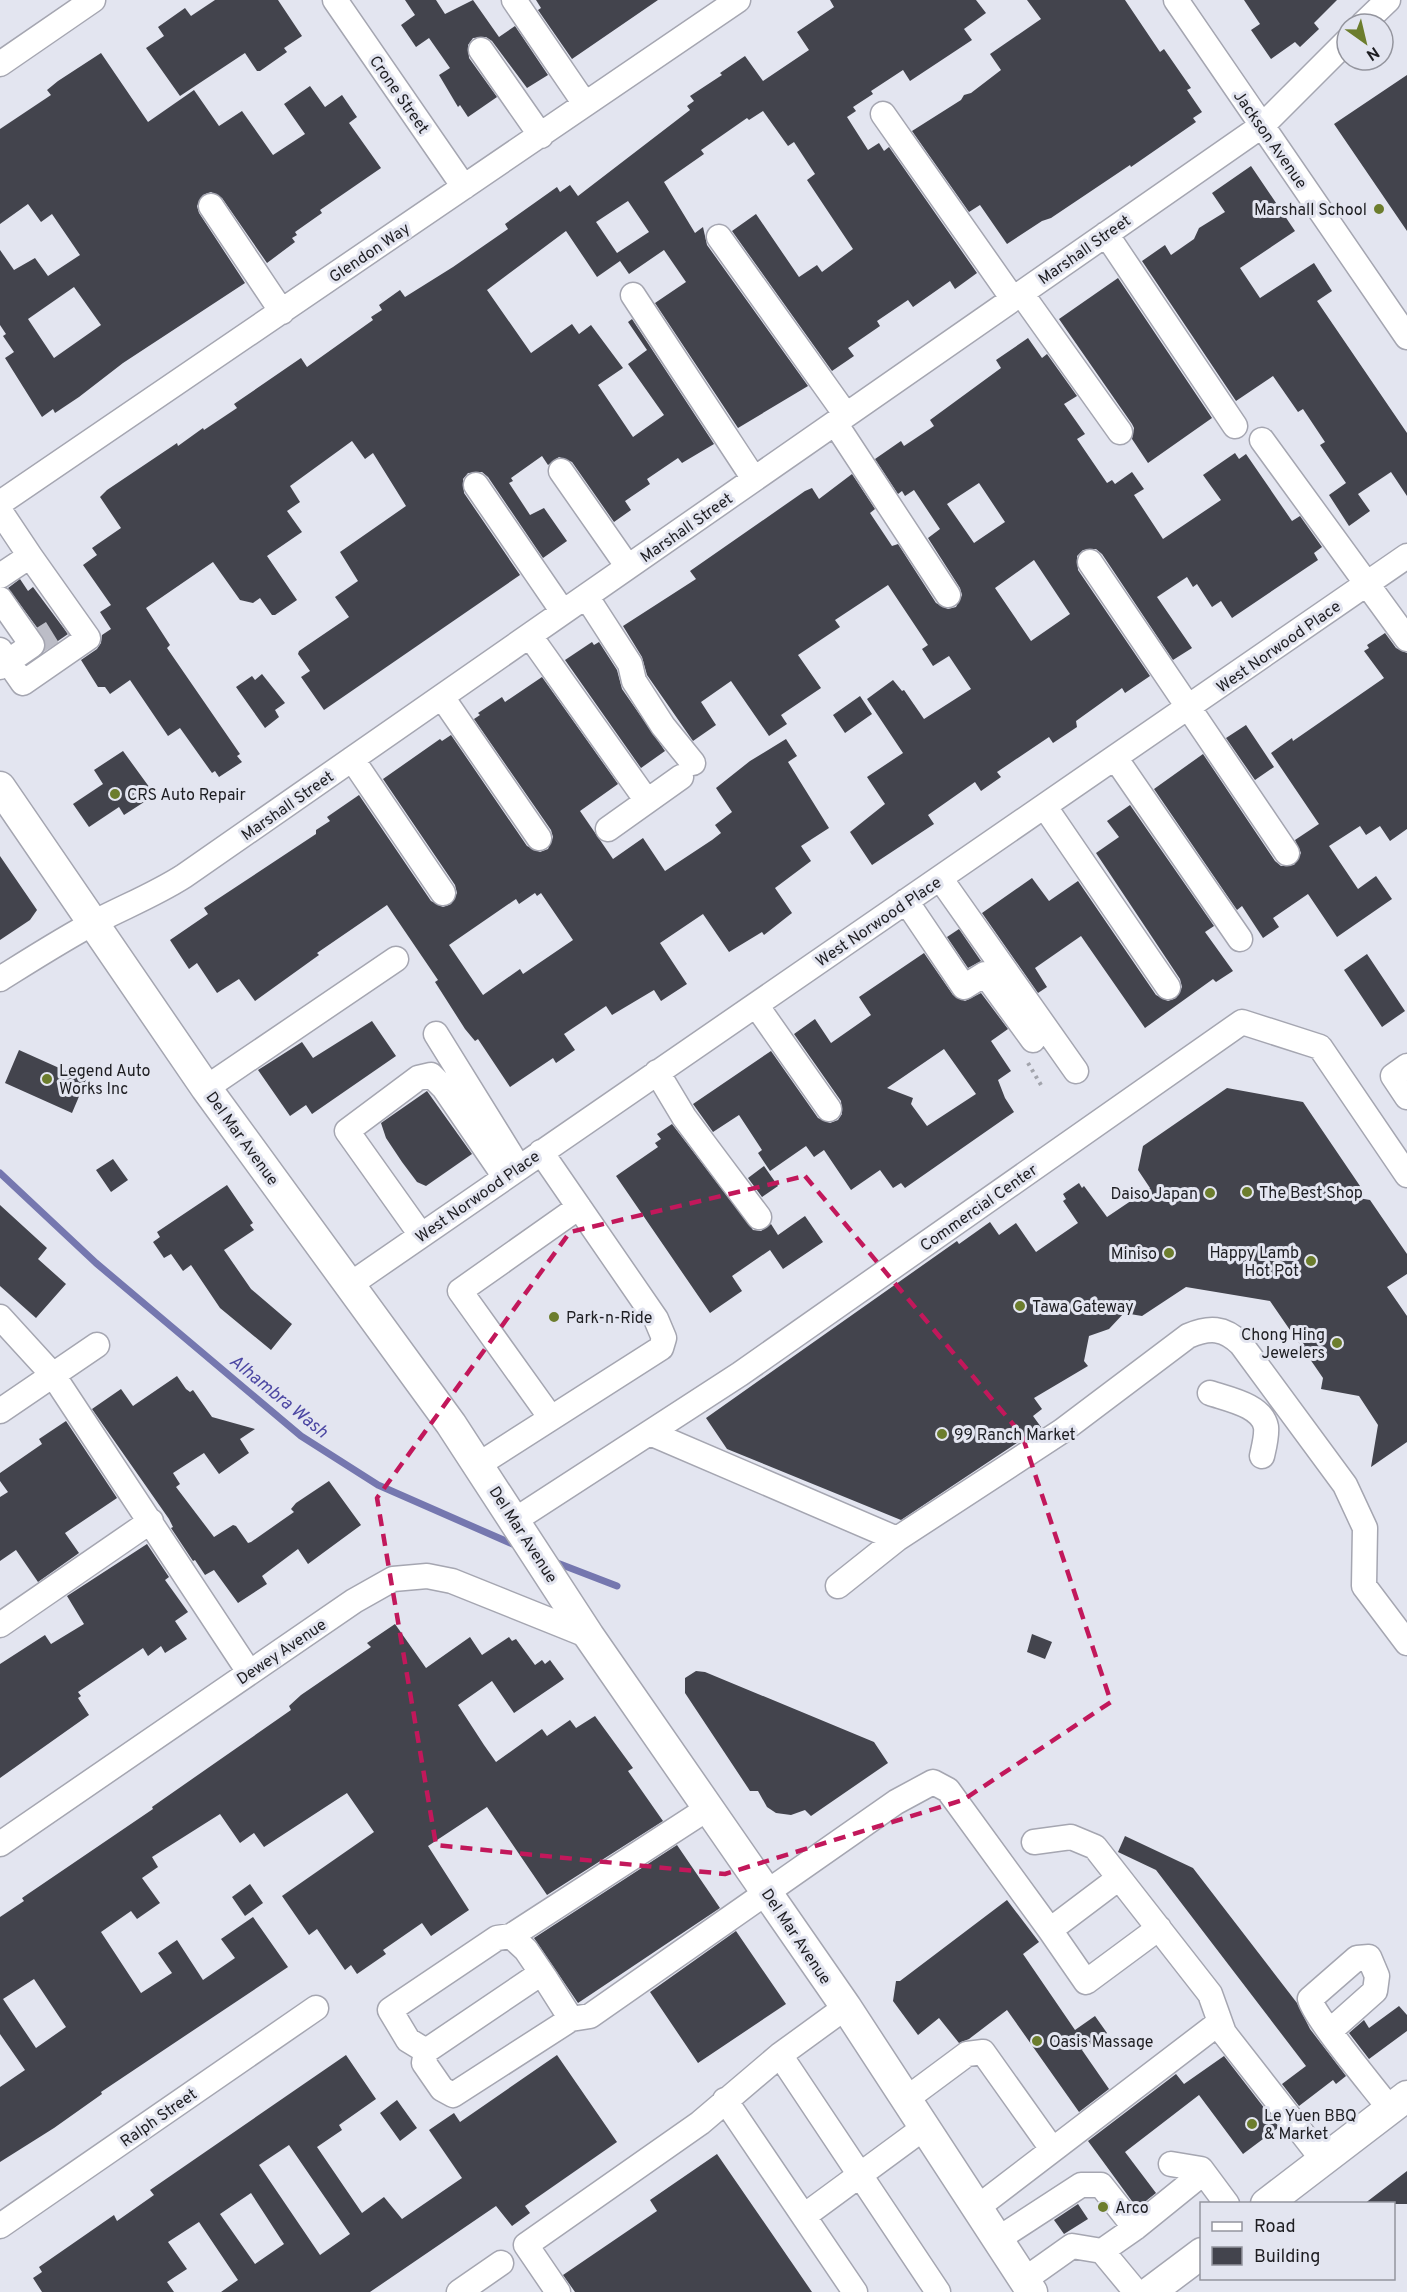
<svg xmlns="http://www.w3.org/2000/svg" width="1407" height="2292" viewBox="0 0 1407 2292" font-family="Overpass,sans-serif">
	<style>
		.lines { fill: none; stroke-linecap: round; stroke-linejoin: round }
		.stream { stroke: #7577af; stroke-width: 7 }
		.building { fill: #43444d; fill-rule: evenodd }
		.minor-tunnel { stroke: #bcbdc7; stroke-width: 24; stroke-dasharray: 24 12; stroke-linecap: butt }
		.minor-casing { stroke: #a5a6b1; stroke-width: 27 }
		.major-casing { stroke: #a5a6b1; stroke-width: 33 }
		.path { stroke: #a2a4ac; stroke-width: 4; stroke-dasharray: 3 4.5; stroke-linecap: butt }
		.minor { stroke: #fff; stroke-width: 24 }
		.major { stroke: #fff; stroke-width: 30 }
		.marked { fill: none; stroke: #c2185b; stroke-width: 4.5; stroke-dasharray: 12 8; stroke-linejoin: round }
		.poi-dot { fill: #6c7d2d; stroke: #e3e5f0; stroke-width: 2 }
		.labels { text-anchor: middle; stroke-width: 6; stroke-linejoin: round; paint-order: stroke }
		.street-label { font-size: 16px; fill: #1e1e22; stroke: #e3e5f0 }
		.poi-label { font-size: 16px; fill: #1e1e22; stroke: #e3e5f0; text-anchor: start }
		.water-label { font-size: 18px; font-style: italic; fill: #4c47a3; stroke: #e3e5f0 }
	</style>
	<rect width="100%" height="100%" fill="#e3e5f0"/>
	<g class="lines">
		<path class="stream" d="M0 1173 96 1263 301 1436 378 1485 517 1546
			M552 1561 617 1586"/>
	</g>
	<path class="building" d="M215 0H278L302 36 284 48 287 52 260 71H257L245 53 180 96 146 48 164 36 158 27 185 8 191 16Z
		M405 0H436L445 14 473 0 499 37 515 26 548 75 527 88 492 41 486 37 473 38 468 45 469 58 497 97 468 117 460 105 458 107 439 75 450 68 429 38 416 47 401 25 415 15Z
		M536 0H658L572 59 538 10 541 8Z
		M830 0H976L986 13 964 29 972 40 910 81 903 70 871 91 873 94 853 107 856 111 847 117 868 150 879 143 884 151 889 147 977 273 955 289 950 281 913 307 908 300 877 321 880 326 848 348 854 356 832 371 732 231 756 214 799 277 817 265 822 272 853 249 807 180 815 174 794 142 788 146 763 111 749 120 747 118 701 150 704 154 664 182 695 233 703 227 707 245 808 386 738 428 655 303 686 282 664 250 629 274 620 261 597 277 566 231 487 290 531 353 572 324 579 334 591 325 623 368 598 385 633 437 664 415 628 364 647 350 628 322 632 319 714 444 682 463 678 458 647 479 650 484 625 501 631 510 614 522 572 462 559 457 548 465 542 456 511 478 513 481 509 483 530 515 544 508 567 541 543 558 488 477 482 472 468 473 463 479 464 493 520 575 324 710 301 677 310 671 298 654 299 651 349 617 335 597 358 581 340 552 406 506 373 453 365 459 352 441 290 486 300 502 287 511 302 532 267 556 297 600 275 615H272L260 598 253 603 240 600 213 562 146 608 170 645 167 648 240 754 237 756 242 762 219 777 215 771 212 773 180 728 168 736 130 680 110 694 105 687H98L81 660 97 649 101 643 102 635 111 629 100 612 111 605 83 565 97 555 92 548 121 528 100 497 107 490 177 443 178 446 203 428 204 430 237 408 234 404 301 358 307 367 373 320 371 317 382 310 379 305 400 290 405 297 453 267 508 229 505 224 557 187 560 192 570 185 578 196 690 110 687 106 694 101 690 96 722 75 720 73 745 56 763 81 809 50 797 32 834 7ZM628 201 649 232 617 253 596 222Z
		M1027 0H1125L1160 52 1164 49 1191 88 1187 90 1202 112 1193 118 1196 122 1131 167 1130 165 1051 218 1042 221 1007 244 980 205 969 212 912 131 961 100 964 95 971 93 1001 70 990 54 1041 19Z
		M1244 0H1337L1314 23 1319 29 1300 47 1295 42 1271 59 1251 30 1260 24Z
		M101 53 148 122 194 90 219 126 242 111 273 155 305 134 284 104 310 86 325 107 342 95 357 117 349 123 381 168 320 210 322 213 295 232 297 235 292 238 295 242 267 263 222 198 211 192 203 195 197 206 199 213 245 283 123 363 79 397 55 413 53 409 42 417 5 358 14 352 3 336 6 334 0 325V250L14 270 35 258 48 276 80 255 52 214 41 222 28 204 0 224V129L51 95 47 90 58 81ZM74 287 101 325 54 358 28 319Z
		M1407 75V231L1334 124Z
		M1251 166 1295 231 1240 268 1260 298 1314 263 1332 291 1317 301 1407 433V496L1391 472 1358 494 1370 511 1349 526 1329 495 1346 483 1320 445 1325 442 1303 409 1298 412 1273 376 1236 401 1142 261 1165 245 1171 255 1194 239 1199 228 1225 212 1212 193Z
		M1118 278 1212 418 1148 463 1132 439 1134 428 1132 424 1059 319Z
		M1028 338 1042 358 1047 354 1077 396 1064 404 1085 434 1077 439 1107 483 1112 480 1115 484 1132 472 1144 489 1134 495 1163 539 1221 500 1203 475 1235 453 1239 459 1246 454 1292 521 1300 516 1322 547 1314 553 1318 560 1232 618 1221 601 1212 607 1197 584 1193 587 1187 577 1157 597 1192 648 1173 660 1102 554 1096 549 1083 550 1077 556 1078 570 1150 676 1125 693 1122 688 1076 721 1077 727 1053 743 1049 737 997 772 1001 777 981 791 975 782 928 815 934 824 872 865 850 832 885 804 867 777 903 753 867 699 893 680 902 691 904 690 924 719 971 689 949 656 933 666 922 649 928 645 888 585 835 620 840 627 798 655 821 688 781 715 787 724 769 736 731 681 701 702 716 725 693 741 647 675 642 657 623 626 696 579 690 571 805 491 812 488 819 499 852 474 875 509 870 513 892 546 898 544 936 603 948 609 956 607 962 595 960 588 928 538 940 529 914 490 905 496 902 491 898 494 875 459 901 441 904 446 934 426 930 420 1001 368 996 360ZM979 483 1005 522 974 543 947 504ZM1034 560 1070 614 1031 641 995 588Z
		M20 579 28 591 33 587 68 634 45 650 44 637 8 588Z
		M1385 633 1396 648 1407 653V829L1390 841 1380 826 1366 835 1360 826 1329 846 1358 889 1376 876 1392 899 1337 937 1308 894 1273 918 1279 927 1263 938 1242 906 1237 910 1154 789 1203 754 1275 861 1281 866 1294 865 1301 853 1295 840 1319 824 1271 753 1292 738 1293 741 1384 678 1364 651 1369 648 1367 645Z
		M592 642 594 645 599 642 617 670 622 689 665 751 641 768 565 660Z
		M262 674 285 703 275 710 279 717 265 728 236 687 252 676 255 680Z
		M542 677 618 784 580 811 613 859 643 838 665 871 712 840 721 833 715 825 732 812 716 788 750 761 786 739 797 756 788 762 829 828 801 846 811 861 775 888 792 913 764 935 762 932 729 952 703 914 660 943 687 984 661 1001 654 990 612 1015 606 1006 564 1034 575 1050 556 1063 553 1058 510 1087 478 1039 475 1041 465 1029 435 982 438 980 387 905 317 953 319 955 255 1001 239 979 217 993 197 963 189 969 170 940 208 914 204 908 316 834V830L330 821 327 817 359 795 431 901 443 907 451 904 457 893 455 885 383 779 440 739 442 741 451 735 527 846 540 852 548 849 553 837 551 830 474 719 480 715 478 713 502 697 505 702ZM535 893 537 896 541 893 573 940 523 974 520 969 483 995 449 945 516 899 519 904Z
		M860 696 872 714 845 733 833 715Z
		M1246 725 1274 767 1255 780 1226 738Z
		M123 751 155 795 124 815 119 807 89 827 73 804 103 784 94 770Z
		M1130 805 1214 926 1205 932 1233 971 1216 982 1213 979 1145 1028 1081 936 1035 968 1047 987 1038 993 982 913 1032 878 1049 901 1078 881 1156 995 1168 1001 1176 998 1182 987 1180 979 1096 853 1119 837 1107 821Z
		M0 856 37 910 30 920 0 940Z
		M959 929 981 961 968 968 947 937Z
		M924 953 953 995 965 1001 981 993 1008 1029 991 1041 1011 1071 998 1080 1005 1098 1014 1112 905 1188 901 1183 893 1188 880 1170 851 1190 824 1150 814 1157 806 1146 770 1171 758 1153 762 1150 739 1115 713 1132 693 1104 771 1051 818 1118 830 1123 838 1120 842 1114 841 1101 794 1034 815 1019 831 1043 871 1015 859 997ZM944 1049 976 1094 927 1126 911 1104 913 1098 887 1088Z
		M1367 954 1405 1011 1382 1027 1344 970Z
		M372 1021 396 1056 312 1114 306 1105 290 1116 258 1070 302 1042 313 1058Z
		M19 1050 86 1080 72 1113 5 1083Z
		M1227 1088 1303 1102 1360 1186 1358 1198 1370 1200 1407 1254V1274L1387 1287 1407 1316V1442L1371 1467 1378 1425 1359 1396 1321 1389 1323 1378 1270 1301 1186 1287 1142 1316 1124 1313 1109 1329 1089 1336 1084 1361 1088 1366 1034 1398 1042 1409 1033 1416 1041 1427 901 1520 727 1449 706 1418 957 1241 959 1244 990 1222 999 1235 1016 1223 1036 1252 1078 1223 1063 1201 1066 1199 1063 1194 1079 1183 1082 1188 1084 1186 1107 1217 1150 1188 1138 1170 1143 1146Z
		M427 1091 472 1154 426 1186 417 1182 402 1162 386 1138 381 1123Z
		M672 1124 753 1230 761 1231 771 1224 778 1235 805 1216 823 1242 783 1269 770 1250 732 1276 742 1291 710 1313 616 1176 658 1147 655 1143 661 1139 657 1134Z
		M113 1159 128 1180 111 1192 96 1170Z
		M764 1166 778 1186 762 1197 748 1178Z
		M227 1185 253 1223 250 1225 254 1230 224 1250 251 1289 292 1324 271 1350 220 1308 191 1265 183 1271 171 1254 164 1258 153 1242 160 1237 157 1232Z
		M0 1205 47 1248 38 1259 66 1284 36 1318 0 1286Z
		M177 1376 186 1389 190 1392 193 1390 212 1417 255 1429 240 1439 249 1453 219 1474 204 1453 173 1473 180 1484 176 1487 214 1537 233 1525 236 1526 248 1543 251 1542 294 1512 291 1509 296 1503 329 1481 361 1525 308 1564 298 1549 262 1576 267 1584 238 1603 214 1570 205 1575 195 1560 193 1561 171 1528 173 1527 169 1519 92 1409 121 1389 133 1406Z
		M66 1421 117 1498 65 1533 79 1553 38 1582 16 1550 0 1561V1497L8 1492 0 1481V1473L42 1444 39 1439Z
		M147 1544 169 1577 165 1580 188 1612 175 1621 187 1639 165 1653 161 1646 148 1656 143 1648 78 1692 81 1696 78 1698 89 1715 0 1778V1664L45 1635 51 1644 84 1624 67 1596Z
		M395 1624 426 1668 470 1637 482 1655 509 1637 512 1641 516 1639 535 1665 542 1660 545 1664 550 1660 564 1679 514 1713 492 1681 458 1705 484 1745 496 1762 542 1729 547 1736 570 1720 576 1728 595 1716 633 1768 628 1771 663 1821 547 1895 487 1807 428 1846 469 1910 431 1936 422 1923 383 1950 386 1954 357 1974 351 1965 345 1970 317 1929 309 1935 282 1896 374 1832 347 1793 264 1847 254 1833 240 1843 220 1814 152 1857 158 1867 142 1878 160 1903 137 1919 131 1911 101 1932 141 1993 172 1973 158 1953 177 1940 203 1980 235 1958 221 1939 253 1917 288 1967 101 2092 102 2094 54 2128 0 2162V2087L25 2070 0 2034V1917L24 1901 22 1898 153 1809 152 1807 291 1710 289 1706 301 1695 371 1647 367 1643ZM34 1979 66 2027 36 2048 3 1999Z
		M1032 1634 1052 1642 1045 1659 1027 1652Z
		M696 1671 705 1672 874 1742 888 1763 811 1816 805 1810 791 1815 776 1813 767 1807 758 1791H750L685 1693V1678Z
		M1125 1836 1193 1868 1297 2003 1310 2029 1346 2076 1336 2084 1333 2080 1299 2106 1282 2084 1306 2066 1156 1870 1118 1852Z
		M677 1845 720 1908 578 2003 534 1938Z
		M250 1884 263 1903 245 1916 232 1897Z
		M1007 1900 1039 1942 1023 1954 1075 2030 1095 2016 1107 2033 1082 2050 1109 2089 1079 2112 1007 2010 969 2039 959 2043 939 2018 918 2035 893 2001 896 1981H900Z
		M736 1931 786 2004 698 2063 650 1992Z
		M1399 2006 1407 2015V2031L1369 2059 1349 2033 1364 2020 1369 2028Z
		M346 2055 376 2099 339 2125 342 2130 317 2147 362 2213 384 2197 402 2219 462 2178 429 2130 454 2113 460 2122 557 2055 617 2142 525 2206 530 2213 512 2226 496 2206 370 2292H221L238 2280 199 2222 168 2242 187 2269 167 2282 174 2292H42L33 2278 42 2272 39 2267 114 2215 117 2221 154 2195 150 2190ZM289 2145 350 2234 320 2255 259 2165ZM251 2193 284 2244 255 2264 220 2214Z
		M1224 2056 1279 2127 1243 2154 1199 2095 1125 2152 1156 2193 1137 2208 1088 2141 1176 2074 1184 2084Z
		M397 2100 417 2128 400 2141 380 2113Z
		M717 2154 812 2292H575L563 2275 657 2211 650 2200Z
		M1407 2171V2204H1364Z
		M1078 2204 1088 2219 1064 2234 1054 2220Z"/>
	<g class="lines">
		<path class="minor-tunnel" d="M32 645 64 625"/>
		<g class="minor-casing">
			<path id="minor" d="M335 0 464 187
				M514 0 585 104
				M1176 0 1407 337
				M1363 24 1388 0
				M481 50 541 136
				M0 64 93 0
				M883 114 1013 299
				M211 206 282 312
				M1106 234 1235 426
				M719 237 846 415
				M1021 293 1120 432
				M633 295 754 479
				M835 423 948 595
				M1262 440 1407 639
				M561 471 628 567
				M476 485 563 612
				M0 503 738 0
				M0 511 30 556 0 576
				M1090 562 1287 853
				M586 596 630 664 634 681 663 726 693 763
				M0 599 32 645 0 667
				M530 636 647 801
				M0 650 23 683 88 638 30 556
				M442 697 539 838
				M352 759 443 893
				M1116 759 1240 939
				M1045 807 1168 987
				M608 829 681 777
				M940 878 1076 1071
				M906 901 964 987 985 974 1033 1040
				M0 979C32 959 63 939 97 921 126 906 156 894 184 876L1263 125 1347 41
				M756 1005 829 1109
				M436 1034 519 1168
				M1407 1066 1393 1076 1407 1097
				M657 1072 684 1117 759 1217
				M206 1088 396 959
				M421 1235 347 1131 418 1078 431 1075 444 1088 505 1177
				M348 1286 1407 556
				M0 1317 53 1375 249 1672
				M1210 1393C1227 1399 1262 1405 1266 1427 1267 1436 1264 1447 1262 1456
				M0 1411 97 1345
				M551 1418 460 1291 579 1207
				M650 1433 897 1539
				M478 1465 661 1348 664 1338 656 1319 541 1152
				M515 1520 740 1374 1242 1022 1320 1047 1407 1175
				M838 1586 897 1539 1062 1431 1188 1336C1209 1327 1224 1327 1241 1344L1345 1485 1365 1528 1364 1586 1407 1643
				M0 1625 151 1521
				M1034 1842 1071 1837 1095 1847 1210 1994 1224 2033 1323 2160
				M0 1844 354 1601 393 1579 427 1576 452 1581 589 1636
				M1119 1878 1050 1930 1086 1982 1159 1928
				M511 1936 710 1807
				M571 2019 545 1978H534L426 2051 424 2063 442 2089 453 2095 571 2019 590 2016 896 1802 933 1782 948 1790 1050 1930
				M1330 2031 1375 1991 1377 1976 1369 1957 1357 1958 1310 1999C1314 2017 1375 2089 1390 2109
				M426 2051 408 2040 390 2010 497 1938 511 1936 526 1950 545 1978
				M780 2055 938 2292
				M725 2100 855 2292
				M905 2100 967 2054 983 2052 1052 2149
				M1171 2164 1201 2169 1227 2204
				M978 2207 1220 2022
				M804 2216 925 2127
				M0 2226 316 2008
				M1135 2228 1203 2173
				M998 2239 1081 2185H1101L1135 2228 1102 2251
				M1024 2280 1072 2246 1102 2251 1136 2292
				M459 2292 501 2263
				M558 2292 526 2245 700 2123 780 2055 846 2007"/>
		</g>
		<g class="major-casing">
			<path id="major" d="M0 787 206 1088 451 1424 589 1636 846 2007 1032 2292
				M1266 2204 1407 2096
				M1150 2292 1202 2253"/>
		</g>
		<path class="path" d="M1028 1063 1041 1085"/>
		<use href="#minor" class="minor"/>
		<use href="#major" class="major"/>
	</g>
	<path class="marked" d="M805 1176 1022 1435 1111 1702 963 1800 725 1874 436 1845 377 1498 570 1232Z"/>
	<g class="poi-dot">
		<circle cx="1379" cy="209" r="6"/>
		<circle cx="115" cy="794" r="6"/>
		<circle cx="47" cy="1079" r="6"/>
		<circle cx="1247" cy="1192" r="6"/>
		<circle cx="1210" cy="1193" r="6"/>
		<circle cx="1169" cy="1253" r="6"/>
		<circle cx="1311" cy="1261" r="6"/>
		<circle cx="1020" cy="1306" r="6"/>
		<circle cx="554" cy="1317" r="6"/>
		<circle cx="1337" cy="1343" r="6"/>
		<circle cx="942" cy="1434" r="6"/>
		<circle cx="1037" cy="2041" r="6"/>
		<circle cx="1252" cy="2124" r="6"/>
		<circle cx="1103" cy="2207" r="6"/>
	</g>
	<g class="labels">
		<g class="street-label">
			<text transform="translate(400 94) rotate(55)" y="6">Crone Street</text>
			<text transform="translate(1271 139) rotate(55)" y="6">Jackson Avenue</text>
			<text transform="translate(1084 249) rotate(-35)" y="6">Marshall Street</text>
			<text transform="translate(369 252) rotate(-34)" y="6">Glendon Way</text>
			<text transform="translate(686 527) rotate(-35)" y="6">Marshall Street</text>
			<text transform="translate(1278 646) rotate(-35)" y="6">West Norwood Place</text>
			<text transform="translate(287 805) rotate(-35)" y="6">Marshall Street</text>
			<text transform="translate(878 921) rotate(-34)" y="6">West Norwood Place</text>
			<text transform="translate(243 1138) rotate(54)" y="6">Del Mar Avenue</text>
			<text transform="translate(477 1196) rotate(-35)" y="6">West Norwood Place</text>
			<text transform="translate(978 1207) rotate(-35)" y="6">Commercial Center</text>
			<text transform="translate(524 1534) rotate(57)" y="6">Del Mar Avenue</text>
			<text transform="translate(281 1651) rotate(-34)" y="6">Dewey Avenue</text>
			<text transform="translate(797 1936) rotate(56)" y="6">Del Mar Avenue</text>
			<text transform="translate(158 2117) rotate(-35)" y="6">Ralph Street</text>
		</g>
		<g class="poi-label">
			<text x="1367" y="215" text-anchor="end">Marshall School</text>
			<text x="127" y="800">CRS Auto Repair</text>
			<text x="59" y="1076">Legend Auto<tspan x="59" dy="18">Works Inc</tspan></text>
			<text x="1259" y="1198">The Best Shop</text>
			<text x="1198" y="1199" text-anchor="end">Daiso Japan</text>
			<text x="1299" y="1258" text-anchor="end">Happy Lamb<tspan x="1299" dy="18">Hot Pot</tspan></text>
			<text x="1157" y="1259" text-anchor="end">Miniso</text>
			<text x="1032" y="1312">Tawa Gateway</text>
			<text x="566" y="1323">Park-n-Ride</text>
			<text x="1325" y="1340" text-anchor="end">Chong Hing<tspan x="1325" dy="18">Jewelers</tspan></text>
			<text x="954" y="1440">99 Ranch Market</text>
			<text x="1049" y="2047">Oasis Massage</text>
			<text x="1264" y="2121">Le Yuen BBQ<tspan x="1264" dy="18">&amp; Market</tspan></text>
			<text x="1115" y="2213">Arco</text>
		</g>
		<g class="water-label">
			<text transform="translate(279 1396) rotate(39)" y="6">Alhambra Wash</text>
		</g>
	</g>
	<rect x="1200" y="2202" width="195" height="78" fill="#e3e5f0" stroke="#94959e" stroke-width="1.5"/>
	<rect x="1212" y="2222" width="30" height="9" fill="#ffffff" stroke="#94959e" stroke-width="1.5"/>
	<text x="1254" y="2232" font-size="18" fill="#1e1e22">Road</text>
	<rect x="1212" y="2247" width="30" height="18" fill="#43444d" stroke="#94959e" stroke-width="1.5"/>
	<text x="1254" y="2262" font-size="18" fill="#1e1e22">Building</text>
	<g transform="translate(1365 42) rotate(146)"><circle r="28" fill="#e3e5f0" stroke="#94959e" stroke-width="1.5"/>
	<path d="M0-4.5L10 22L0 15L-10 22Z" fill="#6c7d2d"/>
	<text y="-9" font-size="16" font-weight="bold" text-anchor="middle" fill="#1e1e22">N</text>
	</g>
</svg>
